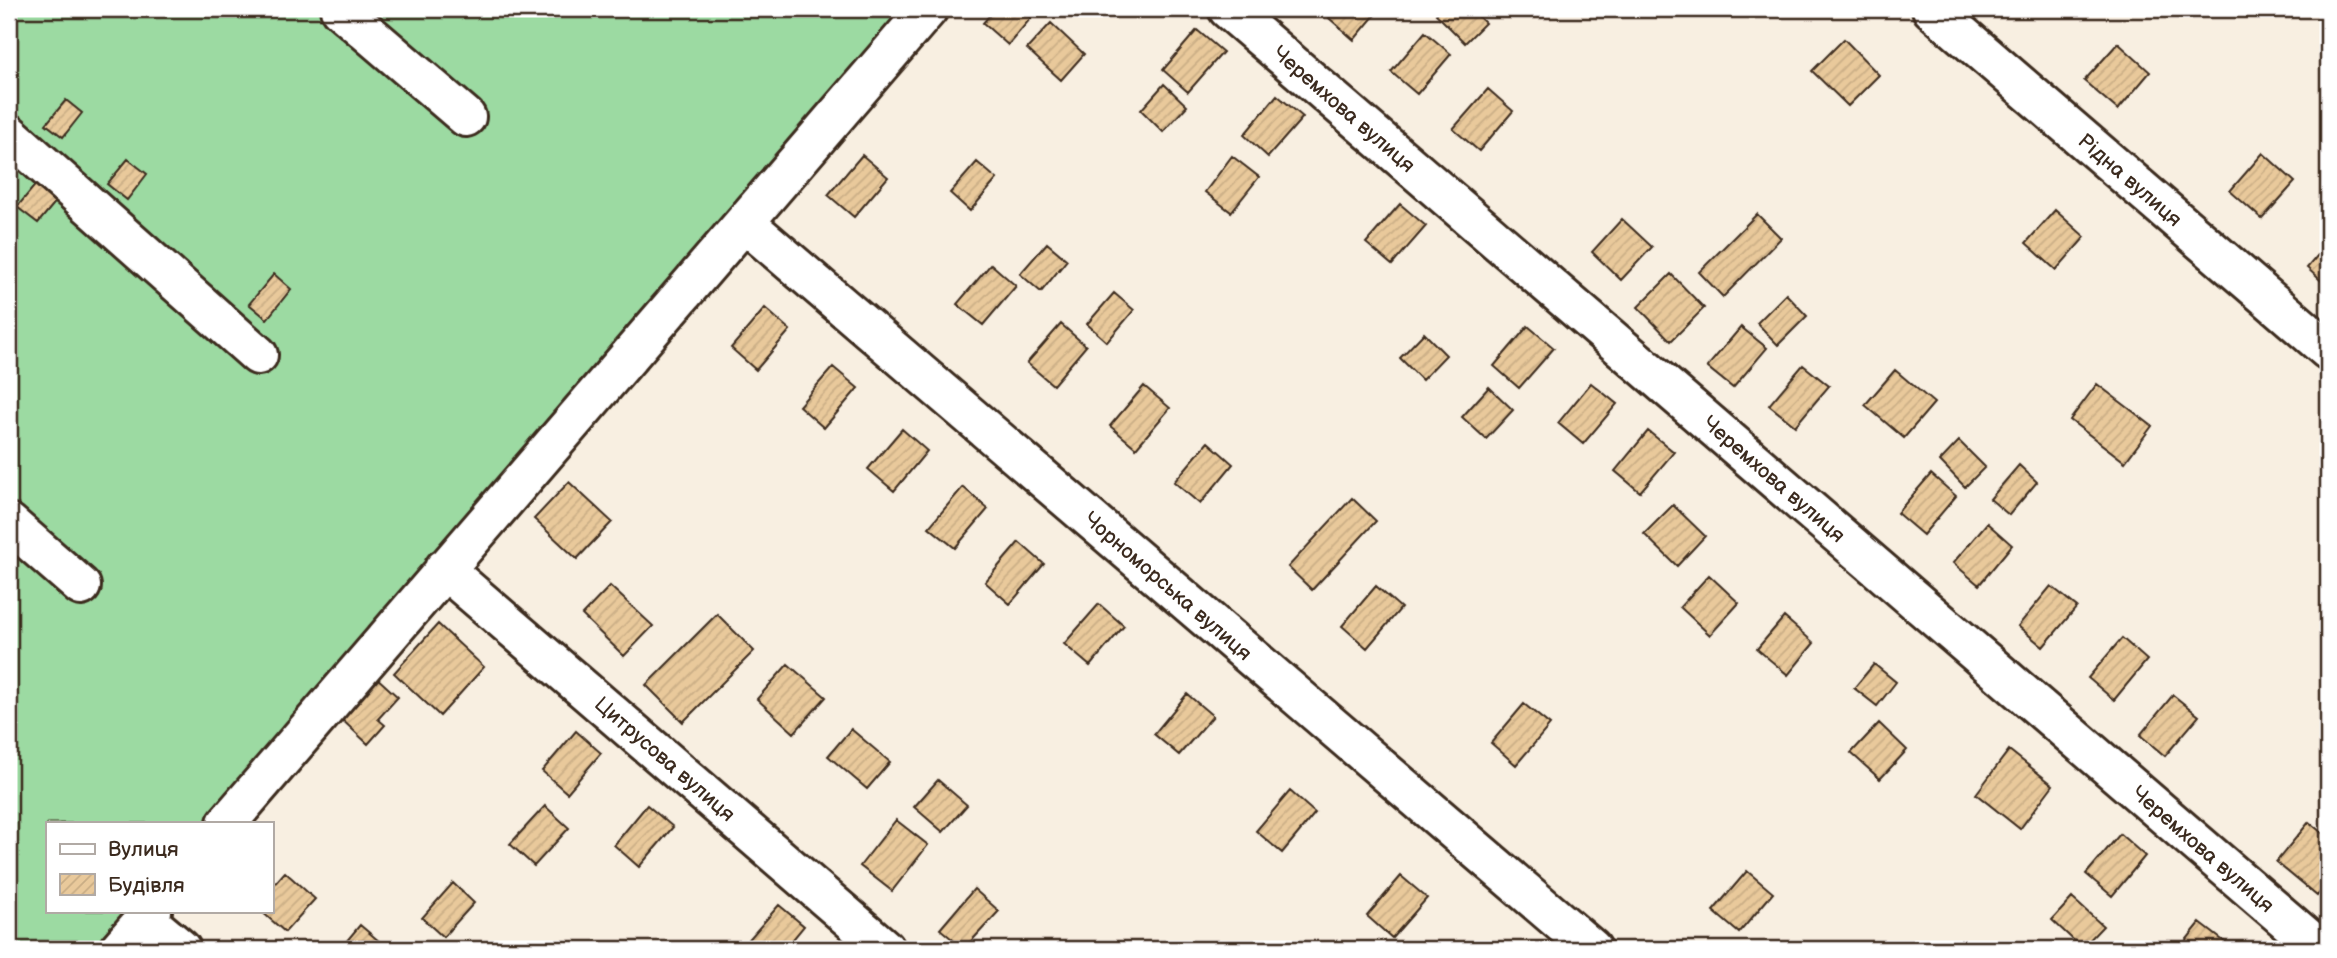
<svg xmlns="http://www.w3.org/2000/svg" width="2337" height="958" viewBox="0 0 2337 958" font-family="'Balsamiq Sans',sans-serif">
	<style>
		.garden { fill: #9cdaa2; stroke: #6c8260; stroke-width: 2 }
		.building { fill: url(#building-hatch); stroke: #3b2a1e; stroke-width: 2 }
		.lines { fill: none; stroke-linecap: round; stroke-linejoin: round }
		.minor-casing { stroke: #3b2a1e; stroke-width: 44 }
		.minor { stroke: #fff; stroke-width: 38 }
		.labels { text-anchor: middle; stroke-width: 6; stroke-linejoin: round; paint-order: stroke }
		.street-label { font-size: 21px; fill: #3b2a1e; stroke: #fff }
	</style>
	<defs>
		<pattern id="building-hatch" width="6" height="6" patternUnits="userSpaceOnUse" patternTransform="scale(1.75)"><rect width="6" height="6" fill="#e9c99b"/><path d="M-1 1l2-2M0 6l6-6M5 7l2-2" fill="none" stroke="#c9ad85"/></pattern>
	</defs>
	<rect width="100%" height="100%" fill="#f8efe1"/>
	<filter id="ink" filterUnits="userSpaceOnUse"><feTurbulence type="fractalNoise" baseFrequency=".0143" numOctaves="2"/><feDisplacementMap in="SourceGraphic" scale="14" xChannelSelector="R" yChannelSelector="G"/><feConvolveMatrix kernelMatrix="1 2 1 2 8 2 1 2 1" color-interpolation-filters="sRGB"/></filter>
	<g filter="url(#ink)">
		<path class="garden" d="M9 9H928L227 823H47V911H152L119 949H9Z"/>
		<path class="building" d="M995 9H1019L1031 18 1008 45 983 23Z
			M1336 9H1380L1354 40 1329 18Z
			M1441 9H1471L1485 23 1465 43 1436 14Z
			M1051 23 1084 54 1061 80 1027 49Z
			M1197 30 1223 52 1188 92 1163 70Z
			M1425 32 1451 54 1417 94 1391 72Z
			M1844 39 1879 75 1848 106 1812 71Z
			M2118 43 2150 72 2118 110 2084 81Z
			M1164 84 1187 106 1163 132 1141 110Z
			M1488 89 1513 111 1479 151 1453 129Z
			M1277 95 1303 117 1268 157 1244 135Z
			M66 100 82 113 63 137 46 124Z
			M2263 153 2295 182 2262 219 2230 191Z
			M862 155 888 177 854 217 828 195Z
			M1232 156 1259 177 1231 212 1205 192Z
			M128 159 147 174 127 200 107 184Z
			M977 162 997 179 970 211 950 193Z
			M37 183 57 200 38 223 17 207Z
			M1400 204 1426 226 1392 265 1366 243Z
			M2055 210 2085 237 2056 270 2026 243Z
			M1757 214 1781 238 1723 297 1699 272Z
			M1622 219 1652 247 1621 280 1592 252Z
			M1047 243 1067 260 1041 292 1020 274Z
			M2328 243V287L2307 268Z
			M991 264 1016 286 983 325 957 304Z
			M274 274 291 289 267 319 249 304Z
			M1671 274 1704 308 1671 341 1638 307Z
			M1114 293 1134 310 1107 342 1087 324Z
			M1786 294 1807 316 1778 345 1757 323Z
			M765 308 790 330 756 370 731 348Z
			M1061 324 1086 346 1053 385 1027 363Z
			M1528 326 1554 348 1519 388 1494 366Z
			M1741 327 1767 348 1733 388 1707 367Z
			M1424 333 1446 355 1422 380 1400 358Z
			M1803 365 1829 386 1795 426 1769 405Z
			M833 367 858 388 824 428 799 406Z
			M1895 370 1934 403 1904 438 1865 405Z
			M1591 383 1617 404 1583 444 1558 423Z
			M2097 384 2152 426 2125 462 2070 420Z
			M1144 386 1170 408 1136 448 1110 426Z
			M1489 387 1513 410 1486 439 1462 417Z
			M902 429 927 451 894 491 868 469Z
			M1648 431 1674 452 1640 492 1615 471Z
			M1959 441 1985 467 1965 487 1940 461Z
			M1208 442 1233 464 1200 504 1174 482Z
			M2019 465 2037 482 2009 515 1990 499Z
			M1931 474 1956 496 1923 535 1897 513Z
			M569 482 612 522 577 559 534 519Z
			M963 487 988 509 955 548 929 527Z
			M1352 498 1376 521 1312 590 1288 567Z
			M1673 505 1705 536 1677 566 1644 534Z
			M1987 523 2012 545 1979 585 1953 563Z
			M1019 542 1044 564 1010 604 985 582Z
			M1709 575 1739 603 1710 635 1680 607Z
			M610 586 653 626 624 656 582 615Z
			M1376 586 1401 608 1367 648 1342 626Z
			M2051 586 2077 607 2043 647 2018 626Z
			M1099 604 1124 626 1090 666 1064 644Z
			M717 614 754 651 683 722 646 685Z
			M1784 617 1814 643 1788 675 1757 649Z
			M438 624 484 667 440 716 394 673Z
			M2122 638 2147 660 2114 700 2088 678Z
			M788 664 826 697 794 733 757 699Z
			M1874 664 1896 682 1877 706 1854 688Z
			M375 676 398 697 378 719 385 725 368 744 338 716Z
			M1187 694 1213 716 1179 755 1154 734Z
			M2173 695 2199 716 2165 756 2140 735Z
			M1524 704 1550 725 1516 765 1491 743Z
			M1879 723 1907 750 1880 779 1851 753Z
			M851 729 890 762 867 789 828 756Z
			M576 731 601 753 567 793 542 771Z
			M2009 750 2053 785 2020 829 1976 794Z
			M938 780 967 805 943 832 914 807Z
			M1290 791 1315 813 1282 853 1256 831Z
			M647 805 673 827 639 867 614 845Z
			M545 806 569 828 534 866 510 844Z
			M896 820 928 845 892 891 860 866Z
			M2309 822 2328 838V883L2317 896 2276 862Z
			M2120 834 2145 856 2112 896 2086 874Z
			M1747 871 1773 893 1739 933 1713 911Z
			M285 872 315 899 285 932 261 911H271V888Z
			M1401 876 1427 898 1392 938 1367 916Z
			M453 883 474 903 443 937 422 918Z
			M974 889 999 911 964 949 940 929Z
			M2072 898 2103 926 2082 948 2052 920Z
			M779 905 804 926 785 949H751L745 944Z
			M2200 923 2234 949H2179Z
			M360 925 386 947 384 949H340Z"/>
		<g class="lines">
			<g class="minor-casing">
				<path id="minor" d="M340 9 466 117
					M1228 9 2320 949
					M1932 9 2328 350
					M9 134 258 355
					M745 223 1592 949
					M9 523 81 586
					M444 569 885 949
					M227 823 928 9
					M145 919 181 949
					M119 949 152 911"/>
			</g>
			<use href="#minor" class="minor"/>
		</g>
	</g>
	<g class="labels">
		<g class="street-label">
			<text transform="translate(1344 109) rotate(41)" y="7">Черемхова вулиця</text>
			<text transform="translate(2130 180) rotate(41)" y="7">Рідна вулиця</text>
			<text transform="translate(1774 479) rotate(41)" y="7">Черемхова вулиця</text>
			<text transform="translate(1168 586) rotate(41)" y="7">Чорноморська вулиця</text>
			<text transform="translate(665 759) rotate(41)" y="7">Цитрусова вулиця</text>
			<text transform="translate(2203 849) rotate(41)" y="7">Черемхова вулиця</text>
		</g>
	</g>
	<rect width="2337" height="958" fill="none" stroke="#fff" stroke-width="35"/>
	<rect x="18" y="18" width="2302" height="923" fill="none" stroke="#3b2a1e" stroke-width="2.5" filter="url(#ink)"/>
	<rect x="46" y="822" width="228" height="91" fill="#ffffff" stroke="#b1aaa5" stroke-width="2"/>
	<rect x="60" y="844" width="35" height="10" fill="#ffffff" stroke="#b1aaa5" stroke-width="2"/>
	<text x="108" y="856" font-size="21" fill="#3b2a1e">Вулиця</text>
	<rect x="60" y="874" width="35" height="21" fill="url(#building-hatch)" stroke="#b1aaa5" stroke-width="2"/>
	<text x="108" y="892" font-size="21" fill="#3b2a1e">Будівля</text>
</svg>
